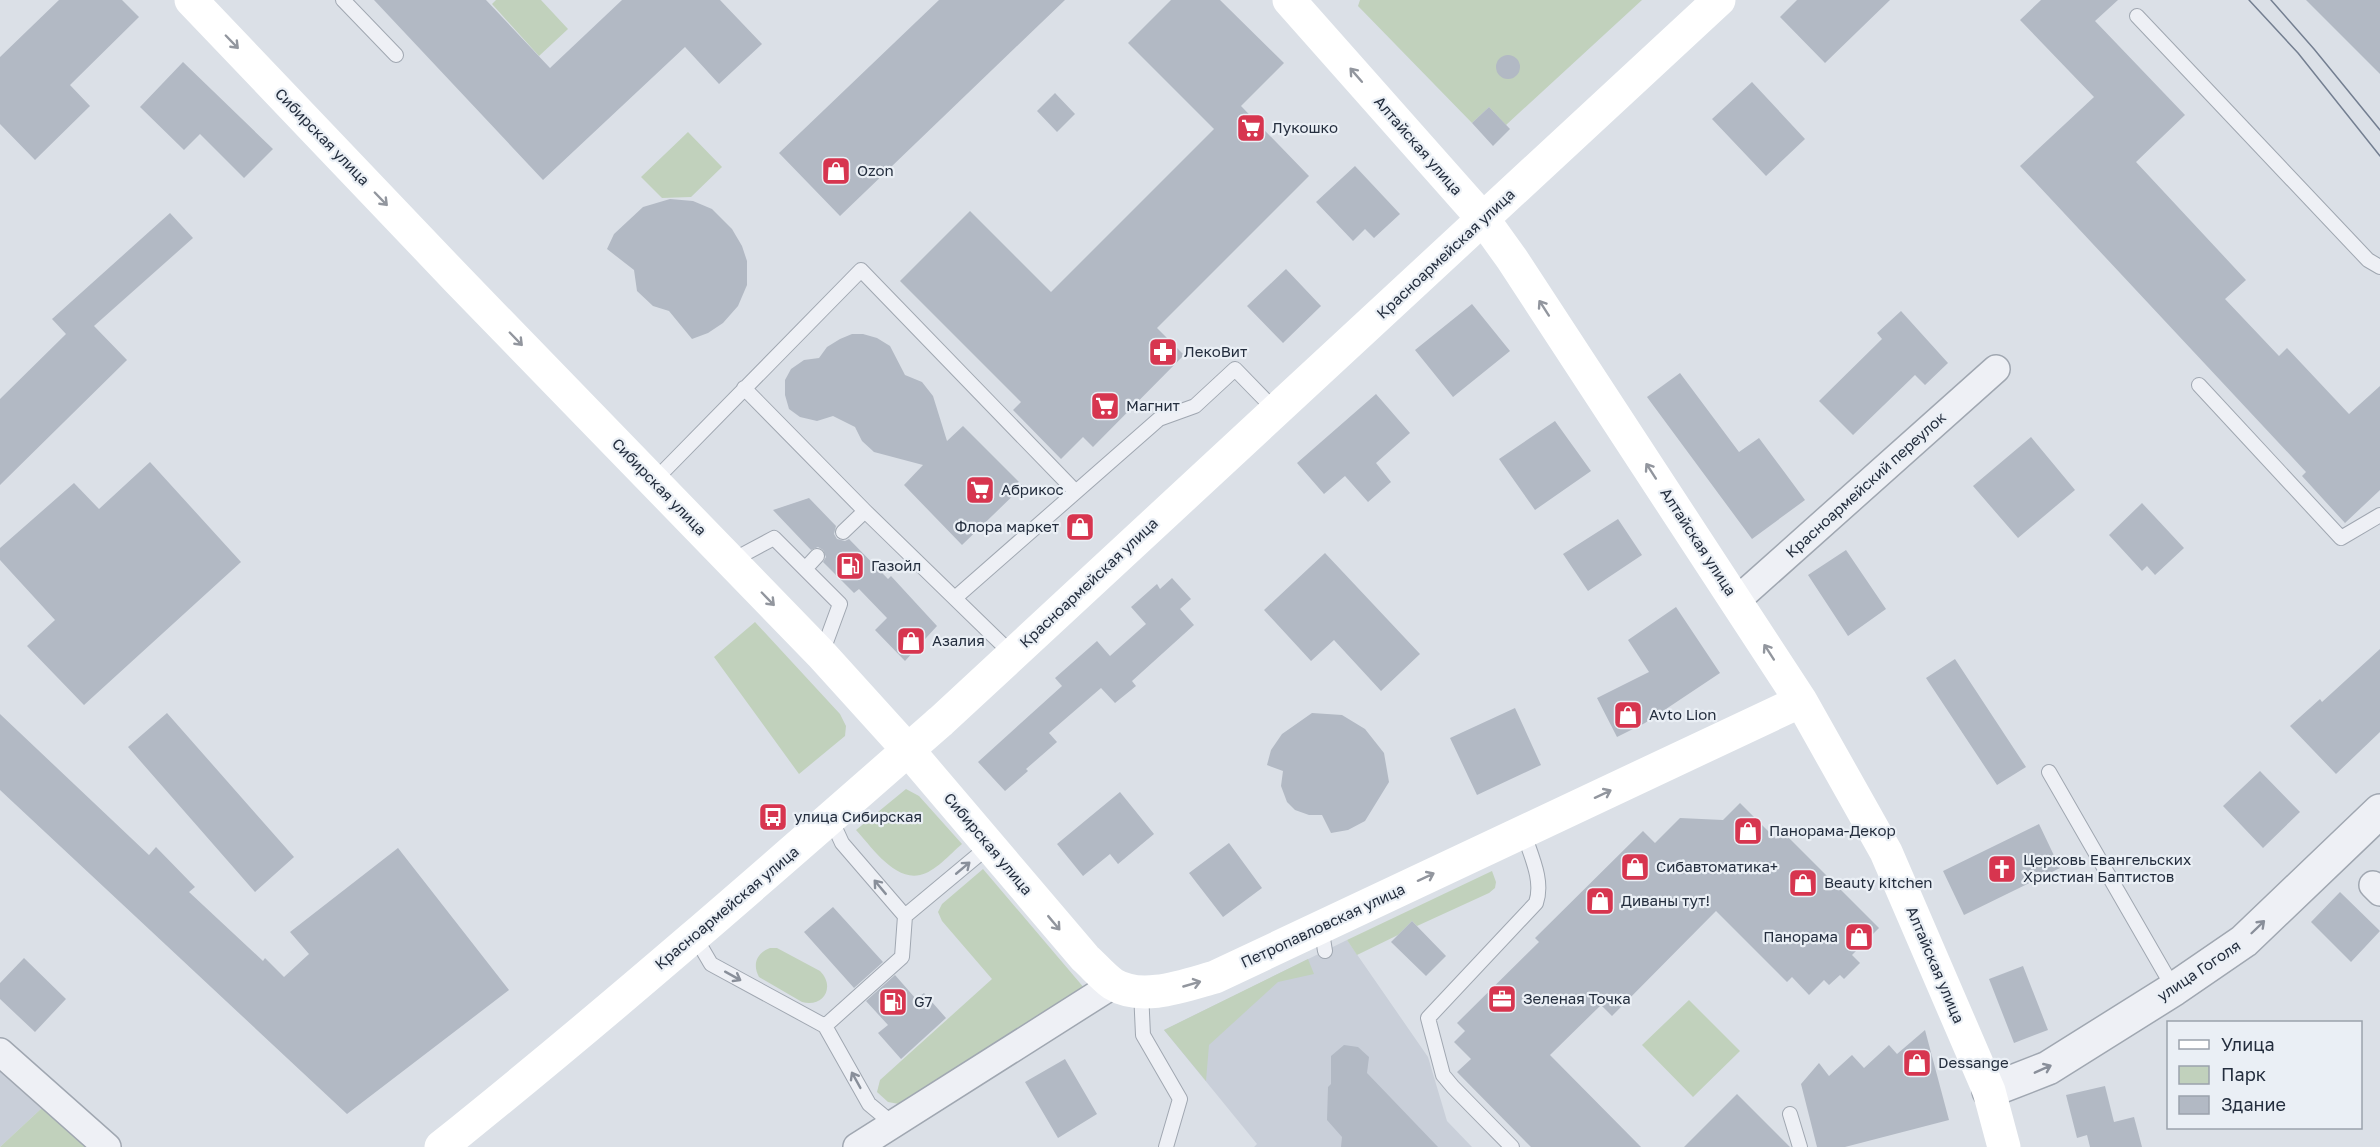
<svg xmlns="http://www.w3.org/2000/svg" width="2380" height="1147" viewBox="0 0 2380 1147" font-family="'Golos Text',sans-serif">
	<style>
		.built { fill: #c9cfd9 }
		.green { fill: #c1d1bc }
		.building { fill: #b2b9c4 }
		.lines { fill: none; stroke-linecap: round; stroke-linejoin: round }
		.service-casing { stroke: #a0a7b1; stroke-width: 16 }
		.minor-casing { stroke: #a0a7b1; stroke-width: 30 }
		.tertiary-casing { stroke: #a0a7b1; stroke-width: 36 }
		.service { stroke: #eef0f5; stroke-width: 14 }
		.minor { stroke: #eef0f5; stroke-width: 27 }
		.tertiary { stroke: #eef0f5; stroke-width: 33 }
		.secondary { stroke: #fff; stroke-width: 33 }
		.tram { stroke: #747f91; stroke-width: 1.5 }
		.oneway { stroke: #92969e }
		.oneway2 { stroke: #898f9a }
		.labels { text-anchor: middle; stroke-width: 4.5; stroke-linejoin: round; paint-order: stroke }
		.poi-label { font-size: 15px; fill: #242e3e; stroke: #eaeff5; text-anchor: start }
		.street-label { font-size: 15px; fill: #242e3e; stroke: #eaeff5 }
	</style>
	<rect width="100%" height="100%" fill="#dbe0e7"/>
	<path class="built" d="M1347 940 1428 1057 1447 1121 1472 1147H1254L1257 1144 1164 1030Z
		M0 1069 43 1107 0 1147Z"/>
	<path class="green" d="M496 0H541L568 29 539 56 492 4Z
		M1360 0H1642L1506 125 1489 107 1472 123 1358 6Z
		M688 132 722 167 691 197 662 198 641 177Z
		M755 622 840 714 846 726 845 736 799 774 714 657Z
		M906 789 919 796 962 844C950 854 935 872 920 875 894 881 871 846 856 830Z
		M983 869 1085 989 899 1104 888 1102 877 1092 880 1080 992 979 942 921 938 912 942 904Z
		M1492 871 1496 882 1495 888 1489 893 1417 926 1412 921 1398 935 1357 955 1347 940Z
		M770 948H777L820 971C836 987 823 1008 802 1002L759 977C752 964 757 953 770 948Z
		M1308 959 1314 974 1278 982 1209 1045 1206 1081 1164 1030Z
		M1689 1000 1740 1051 1693 1097 1642 1045Z
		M43 1107 88 1147H0Z"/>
	<path class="building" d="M59 0H122L139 17 70 85 90 106 35 160 0 124V57Z
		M374 0H486L550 68 622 0H720L762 44 719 84 685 47 543 180Z
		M939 0H1065L840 216 779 153Z
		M1171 0H1220L1284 63 1241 106 1309 176 1157 328 1184 355 1093 447 1083 437 1061 459 1013 410 1021 402 900 281 970 211 1051 292 1214 129 1128 43Z
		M1797 0H1890L1825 63 1780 17Z
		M2041 0H2118L2095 21 2185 115 2136 162 2246 280 2225 299 2279 356 2287 348 2349 414 2380 386V490L2345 523 2302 476 2306 472 2020 166 2094 97 2020 20Z
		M2306 0H2380V74Z
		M1496 67a12 12 0 1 1 24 0a12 12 0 1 1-24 0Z
		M183 62 273 149 244 178 200 134 184 150 140 107Z
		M1752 82 1805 139 1766 176 1712 119Z
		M1055 93 1075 114 1057 132 1037 111Z
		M1489 107 1510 129 1493 146 1472 123Z
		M1355 166 1400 214 1374 238 1365 229 1353 241 1316 202Z
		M670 199 693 201 712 209 732 229 742 246 747 261V285L738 306 723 323 708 333 692 339 669 311 653 306 637 291 634 270 607 249 614 234 643 207Z
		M170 213 193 238 94 326 127 360 0 485V399L66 334 52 319Z
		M1286 269 1321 306 1283 343 1247 306Z
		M1472 304 1510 351 1453 397 1415 350Z
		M1901 311 1948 363 1925 385 1915 375 1853 435 1819 401 1882 339 1877 333Z
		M852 334H863L877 338 890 346 905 375 922 382 933 396 947 441 963 426 1023 486 962 545 904 485 923 465 874 452 862 441 855 427 833 416 817 421 800 417 789 409 785 395V380L791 369 804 360 819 358 827 347 840 339Z
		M1680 373 1739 452 1759 438 1805 500 1752 539 1647 397Z
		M1376 394 1410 433 1376 463 1391 482 1368 502 1345 476 1324 494 1297 463Z
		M1555 421 1591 471 1535 510 1499 459Z
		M2031 437 2075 490 2018 538 1973 486Z
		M150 462 241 562 84 705 27 646 55 620 0 560V548L74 483 99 509Z
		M809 498 836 526 834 534 837 539 845 541 849 539 888 579 891 576 937 626 905 661 875 630 887 618 859 589 854 593 823 562 826 557 823 550 818 547 811 550 773 510Z
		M2142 503 2184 548 2155 575 2147 566 2142 571 2109 535Z
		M1618 519 1642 555 1588 591 1563 554Z
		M1846 550 1886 609 1848 636 1808 575Z
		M1325 553 1420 654 1381 691 1334 640 1311 661 1264 610Z
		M1172 578 1191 599 1180 609 1194 625 1132 681 1136 686 1115 703 1101 688 1049 733 1057 742 1026 769 1028 771 1005 791 978 762 1062 686 1055 678 1097 641 1110 656 1146 624 1131 607 1157 584 1160 589Z
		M1676 607 1720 673 1645 723 1617 737 1597 698 1649 672 1628 640Z
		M2380 649V732L2336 774 2290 726 2320 699 2322 702Z
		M1955 659 2026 767 1997 785 1926 678Z
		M1515 708 1541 765 1477 795 1450 738Z
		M167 713 294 857 255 892 128 747Z
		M1312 713 1342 715 1365 729 1384 753 1389 782 1365 821 1348 830 1331 833 1322 815H1309L1295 810 1287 802 1281 786 1283 771 1267 765 1271 750 1282 734Z
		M0 714 149 855 156 847 195 887 189 892 263 961 265 958 284 977 309 954 290 932 398 848 509 990 347 1114 0 790Z
		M2260 771 2300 812 2263 848 2223 806Z
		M1120 792 1154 834 1118 864 1110 854 1083 876 1057 844Z
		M1740 803 1776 839 1783 832 1879 928 1852 955 1860 963 1844 979 1840 975 1829 985 1824 980 1809 995 1792 977 1787 982 1716 911 1612 1016 1601 1005 1550 1055 1641 1147H1531L1457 1072 1471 1059 1454 1042 1465 1031 1457 1023 1539 942 1535 938 1643 831 1655 843 1680 818 1723 820Z
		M2039 824 2060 868 1964 915 1943 871Z
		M1229 843 1262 888 1223 917 1189 873Z
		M2340 892 2380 931 2351 962 2311 922Z
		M833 907 883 962 854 988 804 932Z
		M1412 921 1446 956 1426 976 1391 942Z
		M24 958 66 999 35 1032 0 999V983Z
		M2023 966 2048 1030 2014 1043 1989 979Z
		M895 975 916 999 924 993 946 1018 901 1059 878 1033 888 1025 866 1001Z
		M1925 1030 1949 1120 1845 1147H1817L1801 1084 1819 1063 1829 1076 1852 1055 1864 1068 1889 1045 1897 1054Z
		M1344 1045 1358 1047 1369 1057 1367 1073 1438 1147H1341L1342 1137 1327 1120 1328 1087 1331 1084V1056Z
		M1065 1059 1097 1114 1058 1138 1025 1082Z
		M2105 1086 2114 1122 2134 1117 2142 1147H2090L2087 1135 2077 1138 2066 1095Z
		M1737 1094 1790 1147H1684Z"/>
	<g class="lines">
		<g class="service-casing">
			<path id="service" d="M343 0 396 55
				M2137 16 2368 260 2380 267
				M2199 385 2341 538 2380 515
				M744 388 865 511 1012 654
				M654 481 861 270 1075 491
				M843 532 865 511
				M731 561 774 538 805 569 817 556
				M805 569 840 604 822 653
				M955 598 1159 419 1195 406 1235 369 1276 411
				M2049 772 2174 989
				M905 916 989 846
				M1321 926 1325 951
				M694 935 711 964 825 1026 902 957 905 916 842 843 831 819
				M1141 991 1143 1035 1180 1099 1166 1147
				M825 1026 869 1104 893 1124
				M1790 1114 1800 1147
				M1512 1147 1453 1087 1443 1075 1428 1018 1536 903C1544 880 1530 854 1523 831"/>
		</g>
		<g class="minor-casing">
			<path id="minor" d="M1736 601 1996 369
				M2373 885 2380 892
				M0 1052 107 1147
				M857 1147 1114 984"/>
		</g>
		<g class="tertiary-casing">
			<path id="tertiary" d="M1989 1091 2048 1068 2174 989 2244 941 2380 811"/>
		</g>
		<use href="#service" class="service"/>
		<use href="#minor" class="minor"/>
		<use href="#tertiary" class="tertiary"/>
		<path class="secondary" d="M191 0 458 280 821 654 908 750 1085 958C1094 966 1103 977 1113 984 1142 1002 1186 985 1215 977L1801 701
			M1289 0 1484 220 1512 259 1801 701 1886 852 1989 1091 2004 1147
			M441 1147C612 1010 777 865 941 721L1719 0"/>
		<path class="tram" d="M2249 0 2298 53 2380 156
			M2271 0 2314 49 2380 130"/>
	</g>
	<defs><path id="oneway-shaft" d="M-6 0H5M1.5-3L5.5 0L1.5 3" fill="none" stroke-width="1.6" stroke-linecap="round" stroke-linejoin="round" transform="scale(1.5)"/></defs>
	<g class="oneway">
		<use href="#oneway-shaft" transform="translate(232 42) rotate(46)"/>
		<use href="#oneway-shaft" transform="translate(1356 75) rotate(-131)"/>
		<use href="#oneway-shaft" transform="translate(381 199) rotate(46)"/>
		<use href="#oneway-shaft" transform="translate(1544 308) rotate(-123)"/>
		<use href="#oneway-shaft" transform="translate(516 339) rotate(46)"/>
		<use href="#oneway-shaft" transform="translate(1651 471) rotate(-123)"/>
		<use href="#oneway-shaft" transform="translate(768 599) rotate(46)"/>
		<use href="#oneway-shaft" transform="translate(1769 652) rotate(-123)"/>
		<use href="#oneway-shaft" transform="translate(1603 794) rotate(-25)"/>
		<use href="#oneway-shaft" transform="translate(1426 877) rotate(-25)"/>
		<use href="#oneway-shaft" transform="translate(1054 923) rotate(50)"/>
		<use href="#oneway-shaft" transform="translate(1192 984) rotate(-16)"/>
	</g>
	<g class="oneway2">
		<use href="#oneway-shaft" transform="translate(963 868) rotate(-40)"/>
		<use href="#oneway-shaft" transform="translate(880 887) rotate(-130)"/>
		<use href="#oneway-shaft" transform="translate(2258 927) rotate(-44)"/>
		<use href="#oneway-shaft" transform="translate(733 976) rotate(29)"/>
		<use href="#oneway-shaft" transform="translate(2043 1069) rotate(-24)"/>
		<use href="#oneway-shaft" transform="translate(856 1080) rotate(-119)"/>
	</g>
	<defs>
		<g id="supermarket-square" transform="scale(1.5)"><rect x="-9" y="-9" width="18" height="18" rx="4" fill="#d7354f" stroke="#eaeff5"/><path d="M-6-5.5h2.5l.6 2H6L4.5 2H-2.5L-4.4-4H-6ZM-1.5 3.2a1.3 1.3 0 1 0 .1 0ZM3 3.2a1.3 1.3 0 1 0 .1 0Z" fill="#fff"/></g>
		<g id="shop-square" transform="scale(1.5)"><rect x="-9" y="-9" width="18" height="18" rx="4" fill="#d7354f" stroke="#eaeff5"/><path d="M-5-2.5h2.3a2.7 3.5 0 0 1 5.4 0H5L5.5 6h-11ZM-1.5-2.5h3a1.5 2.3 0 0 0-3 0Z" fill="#fff"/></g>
		<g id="pharmacy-square" transform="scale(1.5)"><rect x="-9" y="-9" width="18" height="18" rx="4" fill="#d7354f" stroke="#eaeff5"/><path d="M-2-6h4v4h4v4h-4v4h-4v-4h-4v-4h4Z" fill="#fff"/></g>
		<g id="fuel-square" transform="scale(1.5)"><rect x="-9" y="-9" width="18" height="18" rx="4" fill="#d7354f" stroke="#eaeff5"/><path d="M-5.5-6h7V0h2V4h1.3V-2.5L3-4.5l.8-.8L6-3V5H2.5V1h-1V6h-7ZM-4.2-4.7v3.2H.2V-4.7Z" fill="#fff"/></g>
		<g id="bus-square" transform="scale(1.5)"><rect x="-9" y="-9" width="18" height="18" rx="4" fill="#d7354f" stroke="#eaeff5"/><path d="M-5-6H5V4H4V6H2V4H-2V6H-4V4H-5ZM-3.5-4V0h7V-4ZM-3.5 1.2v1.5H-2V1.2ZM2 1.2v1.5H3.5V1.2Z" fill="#fff"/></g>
		<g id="church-square" transform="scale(1.5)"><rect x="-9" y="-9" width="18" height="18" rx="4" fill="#d7354f" stroke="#eaeff5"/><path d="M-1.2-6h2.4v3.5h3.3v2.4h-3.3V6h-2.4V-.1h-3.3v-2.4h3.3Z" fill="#fff"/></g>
		<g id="office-square" transform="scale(1.5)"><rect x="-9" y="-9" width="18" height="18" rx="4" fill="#d7354f" stroke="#eaeff5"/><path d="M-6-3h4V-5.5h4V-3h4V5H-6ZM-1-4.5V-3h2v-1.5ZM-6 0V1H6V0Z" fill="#fff"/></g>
	</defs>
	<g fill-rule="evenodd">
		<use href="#supermarket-square" x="1251" y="128"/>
		<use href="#shop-square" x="836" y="171"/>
		<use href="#pharmacy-square" x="1163" y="352"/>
		<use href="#supermarket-square" x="1105" y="406"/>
		<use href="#supermarket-square" x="980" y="490"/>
		<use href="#shop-square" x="1080" y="527"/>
		<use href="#fuel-square" x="850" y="566"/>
		<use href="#shop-square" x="911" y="641"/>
		<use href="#shop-square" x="1628" y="715"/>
		<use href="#bus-square" x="773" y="817"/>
		<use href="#shop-square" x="1748" y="831"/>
		<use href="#shop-square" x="1635" y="867"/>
		<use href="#church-square" x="2002" y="869"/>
		<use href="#shop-square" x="1803" y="883"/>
		<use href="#shop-square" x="1600" y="901"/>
		<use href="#shop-square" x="1859" y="937"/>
		<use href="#office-square" x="1502" y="999"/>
		<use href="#fuel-square" x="893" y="1002"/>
		<use href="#shop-square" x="1917" y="1063"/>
	</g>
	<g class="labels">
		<g class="poi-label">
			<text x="1272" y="133">Лукошко</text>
			<text x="857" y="176">Ozon</text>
			<text x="1184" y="357">ЛекоВит</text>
			<text x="1126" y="411">Магнит</text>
			<text x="1001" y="495">Абрикос</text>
			<text x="1059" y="532" text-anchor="end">Флора маркет</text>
			<text x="871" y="571">Газойл</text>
			<text x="932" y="646">Азалия</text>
			<text x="1649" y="720">Avto Lion</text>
			<text x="794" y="822">улица Сибирская</text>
			<text x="1769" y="836">Панорама-Декор</text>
			<text x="2023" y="865">Церковь Евангельских<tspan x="2023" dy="17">Христиан Баптистов</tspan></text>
			<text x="1656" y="872">Сибавтоматика+</text>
			<text x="1824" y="888">Beauty kitchen</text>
			<text x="1621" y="906">Диваны тут!</text>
			<text x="1838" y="942" text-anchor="end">Панорама</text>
			<text x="1523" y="1004">Зеленая Точка</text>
			<text x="914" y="1007">G7</text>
			<text x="1938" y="1068">Dessange</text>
		</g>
		<g class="street-label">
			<text transform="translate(322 137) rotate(46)" y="5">Сибирская улица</text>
			<text transform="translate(1418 146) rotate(49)" y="5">Алтайская улица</text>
			<text transform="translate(1446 254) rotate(-43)" y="5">Красноармейская улица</text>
			<text transform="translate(1866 485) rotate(-42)" y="5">Красноармейский переулок</text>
			<text transform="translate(659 487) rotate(46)" y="5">Сибирская улица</text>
			<text transform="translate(1698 542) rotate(57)" y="5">Алтайская улица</text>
			<text transform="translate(1089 583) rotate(-43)" y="5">Красноармейская улица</text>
			<text transform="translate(988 844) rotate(50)" y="5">Сибирская улица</text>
			<text transform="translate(727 908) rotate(-40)" y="5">Красноармейская улица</text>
			<text transform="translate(1323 926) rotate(-25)" y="5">Петропавловская улица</text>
			<text transform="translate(1935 965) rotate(67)" y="5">Алтайская улица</text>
			<text transform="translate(2199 971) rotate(-34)" y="5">улица Гоголя</text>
		</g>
	</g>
	<rect x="2167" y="1021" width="195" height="108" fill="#eaeff5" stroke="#9ba2ac" stroke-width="1.5"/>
	<rect x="2179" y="1040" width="30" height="9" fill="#ffffff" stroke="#9ba2ac" stroke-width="1.5"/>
	<text x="2221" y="1051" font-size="18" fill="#242e3e">Улица</text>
	<rect x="2179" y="1066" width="30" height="18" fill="#c1d1bc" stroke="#9ba2ac" stroke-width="1.5"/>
	<text x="2221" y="1081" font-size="18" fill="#242e3e">Парк</text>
	<rect x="2179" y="1096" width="30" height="18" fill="#b2b9c4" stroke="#9ba2ac" stroke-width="1.5"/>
	<text x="2221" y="1111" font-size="18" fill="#242e3e">Здание</text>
</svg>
